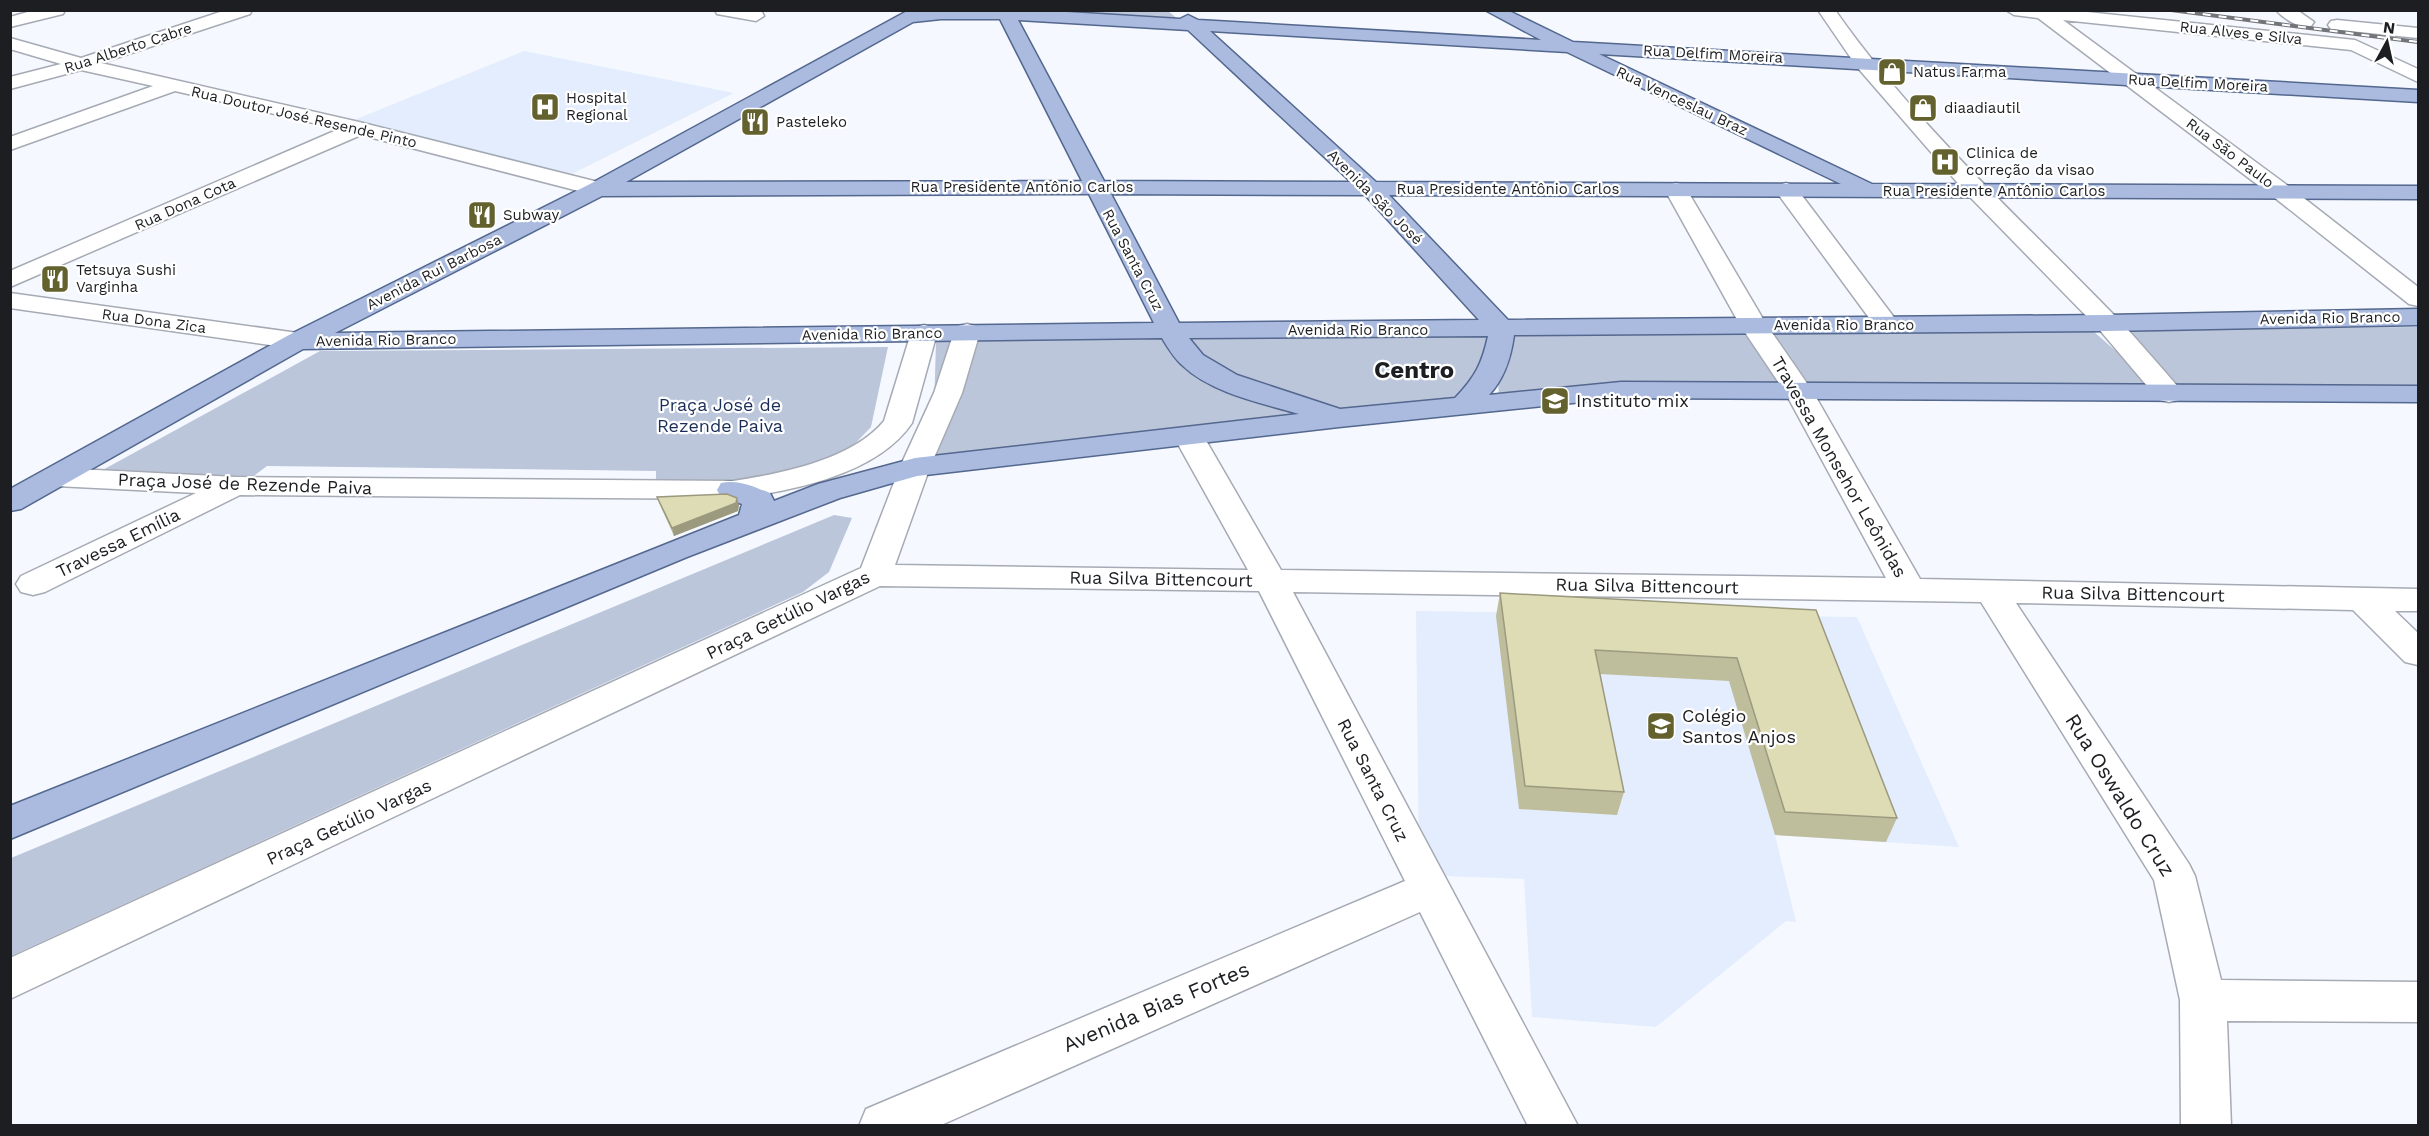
<svg xmlns="http://www.w3.org/2000/svg" width="2429" height="1136" viewBox="0 0 2429 1136" font-family="'Work Sans',sans-serif">
	<style>
		.built { fill: #e4edfe }
		.green { fill: #bcc6db }
		.lines { fill: none; stroke-linecap: round; stroke-linejoin: round }
		.minor-casing { stroke: #a5aab4; stroke-width: 3 }
		.major-casing { stroke: #54678e; stroke-width: 3 }
		.minor { fill: #fff; fill-rule: evenodd }
		.major { fill: #aabbdf; fill-rule: evenodd }
		.rail-casing { stroke: #717478; stroke-width: 4 }
		.rail { stroke: #fff; stroke-width: 2; stroke-dasharray: 8; stroke-linecap: butt }
		.wall { fill: #bebd9c }
		.shaded-wall { fill: #9b9a7f }
		.building { fill: #dddcb5; stroke: #9b9a7f; stroke-width: 1.5 }
		.labels { text-anchor: middle; stroke-width: 4.5; stroke-linejoin: round; paint-order: stroke }
		.far-street-label { font-size: 15px; fill: #1c1e21; stroke: #fff }
		.far-poi-label { font-size: 15px; fill: #1c1e21; stroke: #fff; text-anchor: start }
		.poi-label { font-size: 18px; fill: #1c1e21; stroke: #fff; text-anchor: start }
		.park-label { font-size: 18px; fill: #1a2d59; stroke: #fff }
		.street-label { font-size: 18px; fill: #1c1e21; stroke: #fff }
		.near-street-label { font-size: 21px; fill: #1c1e21; stroke: #fff }
		.district-label { font-size: 24px; font-weight: bold; fill: #1c1e21; stroke: #fff }
	</style>
	<rect width="100%" height="100%" fill="#f5f9ff"/>
	<path class="built" d="M524 51 734 93 572 174 349 122Z
		M1416 611 1857 617 1959 847 1775 835 1796 922 1786 921 1656 1027 1532 1017 1524 879 1419 875Z"/>
	<path class="green" d="M1059 10 1168 11 1184 24 1020 14Z
		M2418 327V394L2173 390 2122 336 2138 329Z
		M2092 330 2118 353 2152 390 1499 399 1497 358 1503 336Z
		M1485 335 1489 350 1465 401 910 463 934 411 936 341Z
		M888 347 871 427 849 450 806 467 745 481 656 485V471L267 466 243 484 88 478 320 351Z
		M834 515 852 518 829 572 803 592 11 956V858Z"/>
	<g class="lines">
		<g class="minor-casing">
			<path id="minor" d="M35 10H65L63 14 10 27V17Z
				M226 10H252L250 14 101 63 359 122 606 184 609 189 606 194 598 196 361 135 10 287V271L339 129 175 91 10 150V137L153 86 81 70 10 89V77L61 64 10 49V38L81 58Z
				M715 10 762 12 764 16 756 21 717 14Z
				M1818 10H1835C1915 124 2019 217 2115 316 2137 339 2158 364 2179 388L2183 394 2179 400 2169 402 2159 400 2098 328 1969 196 1857 67Z
				M2006 10H2068L2355 40 2418 69V82L2351 50 2063 20 2291 188 2418 287V306L2409 304 2275 198 2038 18 2014 15Z
				M2276 10H2297L2314 22 2311 26C2299 29 2284 19 2276 10Z
				M2337 20 2418 28V38L2331 29 2328 25 2331 21Z
				M1676 183 1684 185 1687 190 1766 324 1813 392 1920 579 2418 589V611H2395L2418 633V665L2405 662 2353 610 2016 603 2189 864 2195 876 2221 980 2418 982V1022L2227 1021 2231 1126H2181L2180 1000 2154 880 1981 602 1293 592 1578 1126H1528L1420 912 939 1126H859L866 1109 1405 881 1259 591 880 586 10 999V958L861 568 900 467 934 393 954 332 958 326 967 324 976 326 980 332 962 393 930 467 895 565 1248 570 1174 437 1179 431 1189 428 1199 431 1204 437 1281 570 1886 578 1785 392 1740 325 1665 190 1668 185Z
				M1786 183 1794 185 1896 320 1900 325 1896 330 1887 333 1878 330 1775 190 1778 185Z
				M10 293 298 333 307 335 311 341 307 347 298 349 10 308Z
				M924 325 933 327 937 333 912 423C877 475 791 491 732 499L240 495 45 592 33 595 21 592 16 584 21 576 196 493 56 486 45 483 41 477 45 471 56 468 236 477 732 481C780 474 852 460 884 421L911 333 915 327Z"/>
		</g>
		<g class="major-casing">
			<path id="major" d="M909 10H1034L1180 19 1188 15 1198 20 1541 40 1485 10H1507L1573 42 2418 90V102L1599 54 1872 184 2418 186V199L1389 195 1508 320 2107 315 2418 309V325L2107 331 1514 335C1511 357 1505 378 1489 395L1621 382 2418 386V402L1621 398 1339 427 917 476 840 498 687 557 10 839V806L739 515 742 504 721 497 717 490 721 483C739 479 754 487 770 493L774 501 818 484 915 458 1299 414C1261 403 1211 393 1182 365 1174 358 1168 348 1162 338L303 349 21 509 10 511V489L289 335 590 184ZM941 19H1000L1082 181 626 182 913 22ZM1018 20 1188 30 1351 182 1104 181ZM1210 31 1567 52 1841 184 1376 182ZM1053 194H1089L1154 323 335 333 602 196ZM1111 194 1365 195 1479 320 1179 323ZM1488 336C1482 364 1475 377 1455 398L1340 409 1237 375 1203 355 1189 338Z"/>
		</g>
		<use href="#minor" class="minor"/>
		<use href="#major" class="major"/>
		<g class="rail-casing">
			<path id="rail" d="M2171 10 2418 42"/>
		</g>
		<use href="#rail" class="rail"/>
	</g>
	<path class="wall" d="M657 497 739 505 738 511 674 536 660 505Z
		M1500 593 1816 610 1897 818 1886 842 1775 835 1729 681 1600 674 1624 792 1617 815 1519 809 1496 616Z"/>
	<path class="shaded-wall" d="M737 498 739 505 738 511 674 536 672 528Z"/>
	<path class="building" d="M727 494 737 498 736 503 672 528 657 497Z
		M1500 593 1816 610 1897 818 1785 812 1737 658 1595 650 1624 792 1525 786Z"/>
	<defs>
		<g id="shop-square" transform="scale(1.5)"><rect x="-9" y="-9" width="18" height="18" rx="4" fill="#63612e" stroke="#fff"/><path d="M-5-2.5h2.3a2.7 3.5 0 0 1 5.4 0H5L5.5 6h-11ZM-1.5-2.5h3a1.5 2.3 0 0 0-3 0Z" fill="#fff"/></g>
		<g id="hospital-square" transform="scale(1.5)"><rect x="-9" y="-9" width="18" height="18" rx="4" fill="#63612e" stroke="#fff"/><path d="M-5-5h3v3.5h4V-5h3V5h-3V1.5h-4V5h-3Z" fill="#fff"/></g>
		<g id="restaurant-square" transform="scale(1.5)"><rect x="-9" y="-9" width="18" height="18" rx="4" fill="#63612e" stroke="#fff"/><path d="M-5-6h1v4h1v-4h1v4h1v-4h1v5L-1.5 .5V6h-2V.5L-5-1ZM5-6V6H3V1.5H1.5Q1.5-4 5-6Z" fill="#fff"/></g>
		<g id="university-square" transform="scale(1.5)"><rect x="-9" y="-9" width="18" height="18" rx="4" fill="#63612e" stroke="#fff"/><path d="M0-5L7-2L0 1L-7-2ZM-4 1L0 2.5L4 1V4Q0 6-4 4Z" fill="#fff"/></g>
		<g id="school-square" transform="scale(1.5)"><rect x="-9" y="-9" width="18" height="18" rx="4" fill="#63612e" stroke="#fff"/><path d="M0-5L7-2L0 1L-7-2ZM-4 1L0 2.5L4 1V4Q0 6-4 4Z" fill="#fff"/></g>
	</defs>
	<g fill-rule="evenodd">
		<use href="#shop-square" x="1892" y="72"/>
		<use href="#hospital-square" x="545" y="107"/>
		<use href="#shop-square" x="1923" y="108"/>
		<use href="#restaurant-square" x="755" y="122"/>
		<use href="#hospital-square" x="1945" y="162"/>
		<use href="#restaurant-square" x="482" y="215"/>
		<use href="#restaurant-square" x="55" y="279"/>
		<use href="#university-square" x="1555" y="401"/>
		<use href="#school-square" x="1661" y="726"/>
	</g>
	<g class="labels">
		<g class="far-street-label">
			<text transform="translate(2241 33) rotate(6)" y="5">Rua Alves e Silva</text>
			<text transform="translate(128 48) rotate(-18)" y="5">Rua Alberto Cabre</text>
			<text transform="translate(1713 54) rotate(3)" y="5">Rua Delfim Moreira</text>
			<text transform="translate(2198 83) rotate(3)" y="5">Rua Delfim Moreira</text>
			<text transform="translate(1682 101) rotate(25)" y="5">Rua Venceslau Braz</text>
			<text transform="translate(304 117) rotate(13)" y="5">Rua Doutor José Resende Pinto</text>
			<text transform="translate(2230 153) rotate(37)" y="5">Rua São Paulo</text>
			<text x="1022" y="192">Rua Presidente Antônio Carlos</text>
			<text x="1508" y="194">Rua Presidente Antônio Carlos</text>
			<text x="1994" y="196">Rua Presidente Antônio Carlos</text>
			<text transform="translate(1375 197) rotate(45)" y="5">Avenida São José</text>
			<text transform="translate(185 204) rotate(-24)" y="5">Rua Dona Cota</text>
			<text transform="translate(1133 260) rotate(62)" y="5">Rua Santa Cruz</text>
			<text transform="translate(434 272) rotate(-27)" y="5">Avenida Rui Barbosa</text>
			<text transform="translate(2330 318) rotate(-1)" y="5">Avenida Rio Branco</text>
			<text transform="translate(154 321) rotate(8)" y="5">Rua Dona Zica</text>
			<text x="1844" y="330">Avenida Rio Branco</text>
			<text x="1358" y="335">Avenida Rio Branco</text>
			<text transform="translate(872 334) rotate(-1)" y="5">Avenida Rio Branco</text>
			<text transform="translate(386 340) rotate(-1)" y="5">Avenida Rio Branco</text>
		</g>
		<g class="far-poi-label">
			<text x="1913" y="77">Natus Farma</text>
			<text x="566" y="103">Hospital<tspan x="566" dy="17">Regional</tspan></text>
			<text x="1944" y="113">diaadiautil</text>
			<text x="776" y="127">Pasteleko</text>
			<text x="1966" y="158">Clinica de<tspan x="1966" dy="17">correção da visao</tspan></text>
			<text x="503" y="220">Subway</text>
			<text x="76" y="275">Tetsuya Sushi<tspan x="76" dy="17">Varginha</tspan></text>
		</g>
		<g class="poi-label">
			<text x="1576" y="407">Instituto mix</text>
			<text x="1682" y="722">Colégio<tspan x="1682" dy="21">Santos Anjos</tspan></text>
		</g>
		<g class="park-label">
			<text x="720" y="411">Praça José de<tspan x="720" dy="21">Rezende Paiva</tspan></text>
		</g>
		<g class="street-label">
			<text transform="translate(1839 467) rotate(60)" y="6">Travessa Monsehor Leônidas</text>
			<text transform="translate(245 484) rotate(2)" y="6">Praça José de Rezende Paiva</text>
			<text transform="translate(118 543) rotate(-26)" y="6">Travessa Emília</text>
			<text transform="translate(1161 579) rotate(1)" y="6">Rua Silva Bittencourt</text>
			<text transform="translate(1647 586) rotate(1)" y="6">Rua Silva Bittencourt</text>
			<text transform="translate(2133 594) rotate(1)" y="6">Rua Silva Bittencourt</text>
			<text transform="translate(788 615) rotate(-26)" y="6">Praça Getúlio Vargas</text>
			<text transform="translate(1373 780) rotate(63)" y="6">Rua Santa Cruz</text>
			<text transform="translate(349 822) rotate(-25)" y="6">Praça Getúlio Vargas</text>
		</g>
		<g class="near-street-label">
			<text transform="translate(2120 795) rotate(58)" y="7">Rua Oswaldo Cruz</text>
			<text transform="translate(1156 1007) rotate(-23)" y="7">Avenida Bias Fortes</text>
		</g>
		<g class="district-label">
			<text x="1414" y="378">Centro</text>
		</g>
	</g>
	<rect width="2429" height="1136" fill="none" stroke="#1c1e21" stroke-width="24"/>
	<g transform="translate(2387 42) rotate(8)" stroke="#ffffff" stroke-width="4.5" paint-order="stroke">
	<path d="M0-4.5L10 22L0 15L-10 22Z" fill="#1c1e21"/>
	<text y="-9" font-size="16" font-weight="bold" text-anchor="middle" fill="#1c1e21">N</text>
	</g>
</svg>
